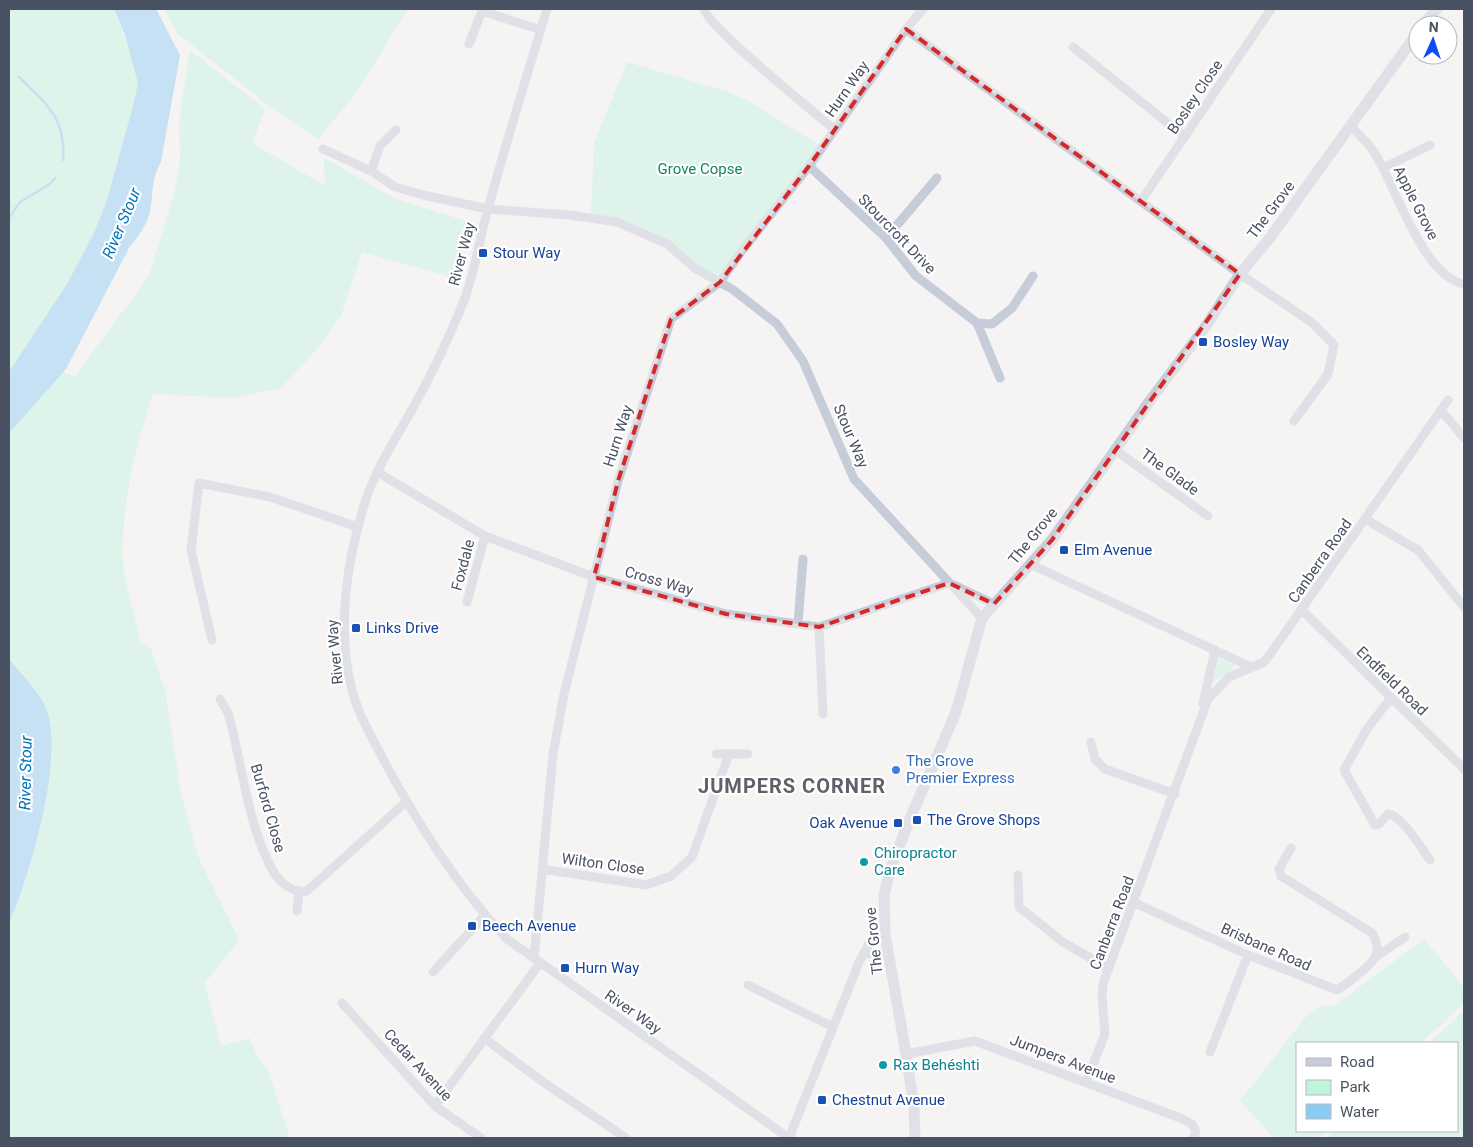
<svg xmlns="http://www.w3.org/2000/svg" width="1473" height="1147" viewBox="0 0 1473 1147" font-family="Roboto,sans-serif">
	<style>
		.green { fill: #c0f4dd }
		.water { fill: #8accf3 }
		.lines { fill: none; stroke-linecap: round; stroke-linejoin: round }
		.stream { stroke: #8accf3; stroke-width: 2.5 }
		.minor { stroke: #c6ccd8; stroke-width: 9 }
		.tertiary { stroke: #c6ccd8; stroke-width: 11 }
		.marked { fill: none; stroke: #d62828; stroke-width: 4; stroke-dasharray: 10 6; stroke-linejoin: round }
		.transit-dot { fill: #1a4fb4; stroke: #fff; stroke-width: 2 }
		.shop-dot { fill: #3f7fe0; stroke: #fff; stroke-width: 2 }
		.culture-dot { fill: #0f9aa8; stroke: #fff; stroke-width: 2 }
		.labels { text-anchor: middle; stroke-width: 4.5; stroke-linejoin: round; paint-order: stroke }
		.street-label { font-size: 15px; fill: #495262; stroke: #fff }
		.park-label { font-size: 15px; fill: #10865f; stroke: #fff }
		.transit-label { font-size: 15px; fill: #164399; stroke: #fff; text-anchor: start }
		.shop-label { font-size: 15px; fill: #366cbe; stroke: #fff; text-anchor: start }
		.culture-label { font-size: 15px; fill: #0d838f; stroke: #fff; text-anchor: start }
		.water-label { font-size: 16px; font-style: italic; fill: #0176bc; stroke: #fff }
		.district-label { font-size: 20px; font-weight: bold; letter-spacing: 1px; fill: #5e6168; stroke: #fff }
	</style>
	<rect width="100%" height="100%" fill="#f5f3f3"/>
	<path class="green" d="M9 9H114L133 60 138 83 133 106 106 203 93 235 67 284 20 357 75 376 149 276 174 194 180 162 179 120 190 50 265 109 252 143 325 186 324 158 394 198 472 223 455 278 362 252 341 316 311 356 281 388 232 398 153 394C136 447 121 503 123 559 124 583 136 616 140 641L151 649 165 690 180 787 197 854 239 940 205 983 221 1046 250 1038 258 1059 267 1067 290 1138H9Z
		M164 9H408L354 96 318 139 269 106 178 34Z
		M627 62 729 92 752 103 822 147 720 282C677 251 644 226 591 218L594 143Z
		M1218 658 1234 664 1232 669 1213 683Z
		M1424 939 1464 987V1003L1421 1043H1297V1131H1326L1318 1138H1274L1240 1101 1309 1013 1321 1006 1335 1005Z
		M1464 1011V1138H1326L1334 1131H1457V1043H1429Z"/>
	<path class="water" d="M114 9H156L180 55 161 162C149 184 155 193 149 215 145 228 137 238 129 248L66 369 9 433V372L67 284 93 235 106 203 133 106 138 83 125 35Z
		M9 659C20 673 36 688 44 704 68 749 29 878 9 923Z"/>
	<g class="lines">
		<path class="stream" d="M19 77C46 104 66 117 63 160
			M9 218 20 202 50 184 55 178"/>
		<path class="minor" d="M547 9C527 75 506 142 488 209 479 240 475 273 463 303 449 338 431 375 413 408 396 438 377 467 366 499 347 558 336 629 352 690 358 714 372 737 383 759 418 824 456 885 507 939L789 1138
			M704 9C709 28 813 111 835 130
			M906 29 1240 274 1311 322 1334 345 1328 374 1294 421
			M469 44 482 11 541 30
			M1073 47 1185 137
			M1351 126C1359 135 1368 143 1374 152 1396 186 1422 276 1464 284
			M323 149 371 171 395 187 423 195 488 209 570 215 617 222 667 244 696 269 732 289 777 324 803 361 854 479 982 618
			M809 166 886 238 916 276 977 323 992 324 1012 308 1033 276
			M1383 168 1430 145
			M371 171 380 146 396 130
			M1141 201 1271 9
			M886 238 937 178
			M977 323 1000 378
			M1441 410 1464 438
			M1115 450 1208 516
			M377 472 485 536 594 577 726 614 819 627 949 583
			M1365 519 1418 550 1464 607
			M1030 564 1251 667
			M954 585 994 604
			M467 602 485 536
			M1303 611 1464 769
			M798 624 803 559
			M819 627 823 714
			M212 640 191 550 199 483 270 497 358 527
			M220 699 228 713C243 765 247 825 273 871 280 883 293 893 307 891L406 802
			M1390 699 1367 729 1344 770 1375 825 1379 824 1388 814C1402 815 1421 848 1430 860
			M1203 704 1215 650
			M1091 742 1095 759 1105 769 1175 794
			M716 754H748
			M542 869 646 885 671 876 692 857 729 754
			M1018 875 1019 907 1063 942 1109 969
			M1135 903 1248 955 1337 990C1344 986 1350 981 1356 976 1373 963 1384 954 1372 933L1281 876 1279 869 1291 848
			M297 911 299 892
			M864 954 888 953
			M1377 956 1405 937
			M534 958 553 754 564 694 618 481 671 319 720 282 741 252 809 166 906 29 923 9
			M433 972 485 915
			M748 985 833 1027
			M342 1003 435 1106 481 1138
			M484 1038 546 1084 626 1138
			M1210 1052 1248 955
			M906 1054 975 1041 1183 1119 1193 1125 1196 1132 1193 1138
			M1086 1082 1105 1034 1102 996 1103 984 1208 699 1229 677 1264 662 1271 653 1448 400
			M435 1106 540 963
			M789 1138 860 960 869 944 885 934"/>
		<path class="tertiary" d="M1423 25 1437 9
			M915 1138 914 1107 906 1054 885 934 884 894 892 865 909 821 956 712 982 618 1052 540 1149 402 1206 326 1240 274 1269 239 1418 32"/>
	</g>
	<path d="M0 0H1473V1147H0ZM906 29 1240 274 1052 540 994 604 949 583 819 627 726 614 594 577 618 481 671 319 720 282 809 166Z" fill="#f5f3f3" fill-opacity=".55" fill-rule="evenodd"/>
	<path class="marked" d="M906 29 1240 274 1052 540 994 604 949 583 819 627 726 614 594 577 618 481 671 319 720 282 809 166Z"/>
	<g class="transit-dot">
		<rect x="478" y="248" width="10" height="10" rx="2.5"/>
		<rect x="1198" y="337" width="10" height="10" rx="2.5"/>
		<rect x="1059" y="545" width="10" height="10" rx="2.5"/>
		<rect x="351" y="623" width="10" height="10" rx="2.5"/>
		<rect x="912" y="815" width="10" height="10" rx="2.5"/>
		<rect x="893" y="818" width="10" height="10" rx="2.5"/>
		<rect x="467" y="921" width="10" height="10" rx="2.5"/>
		<rect x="560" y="963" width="10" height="10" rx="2.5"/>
		<rect x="817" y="1095" width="10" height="10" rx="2.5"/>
	</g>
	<circle class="shop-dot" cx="896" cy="770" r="5"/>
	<g class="culture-dot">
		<circle cx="864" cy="862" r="5"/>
		<circle cx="883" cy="1065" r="5"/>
	</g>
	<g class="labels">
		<g class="street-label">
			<text transform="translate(847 89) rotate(-55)" y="5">Hurn Way</text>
			<text transform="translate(1195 97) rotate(-56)" y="5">Bosley Close</text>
			<text transform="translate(1416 203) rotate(63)" y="5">Apple Grove</text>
			<text transform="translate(1271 210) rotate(-53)" y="5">The Grove</text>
			<text transform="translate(897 234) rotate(46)" y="5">Stourcroft Drive</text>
			<text transform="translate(462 254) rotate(-75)" y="5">River Way</text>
			<text transform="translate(618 436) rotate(-72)" y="5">Hurn Way</text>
			<text transform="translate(851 436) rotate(67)" y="5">Stour Way</text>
			<text transform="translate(1170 472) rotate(36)" y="5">The Glade</text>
			<text transform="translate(1033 536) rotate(-51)" y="5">The Grove</text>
			<text transform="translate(1320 561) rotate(-55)" y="5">Canberra Road</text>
			<text transform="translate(463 565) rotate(-75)" y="5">Foxdale</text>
			<text transform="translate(659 581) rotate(16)" y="5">Cross Way</text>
			<text transform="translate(335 652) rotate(-95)" y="5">River Way</text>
			<text transform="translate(1392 681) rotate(44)" y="5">Endfield Road</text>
			<text transform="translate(268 808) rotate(74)" y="5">Burford Close</text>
			<text transform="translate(603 864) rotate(8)" y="5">Wilton Close</text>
			<text transform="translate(1112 923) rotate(-69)" y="5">Canberra Road</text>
			<text transform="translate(874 941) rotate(-96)" y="5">The Grove</text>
			<text transform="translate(1266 947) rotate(24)" y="5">Brisbane Road</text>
			<text transform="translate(633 1012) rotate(35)" y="5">River Way</text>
			<text transform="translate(1063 1059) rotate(21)" y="5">Jumpers Avenue</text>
			<text transform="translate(418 1065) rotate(47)" y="5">Cedar Avenue</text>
		</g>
		<g class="park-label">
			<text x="700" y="174">Grove Copse</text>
		</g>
		<g class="transit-label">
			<text x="493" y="258">Stour Way</text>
			<text x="1213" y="347">Bosley Way</text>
			<text x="1074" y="555">Elm Avenue</text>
			<text x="366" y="633">Links Drive</text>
			<text x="927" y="825">The Grove Shops</text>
			<text x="888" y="828" text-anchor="end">Oak Avenue</text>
			<text x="482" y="931">Beech Avenue</text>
			<text x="575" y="973">Hurn Way</text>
			<text x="832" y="1105">Chestnut Avenue</text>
		</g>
		<g class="shop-label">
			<text x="906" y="766">The Grove<tspan x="906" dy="17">Premier Express</tspan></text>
		</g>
		<g class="culture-label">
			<text x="874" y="858">Chiropractor<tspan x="874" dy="17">Care</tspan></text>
			<text x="893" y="1070">Rax Behéshti</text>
		</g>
		<g class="water-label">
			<text transform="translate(121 223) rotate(-67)" y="6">River Stour</text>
			<text transform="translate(25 773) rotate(-89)" y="6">River Stour</text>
		</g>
		<g class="district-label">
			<text x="792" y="793">JUMPERS CORNER</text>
		</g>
	</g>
	<rect width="1473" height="1147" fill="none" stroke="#495262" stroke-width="20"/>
	<rect x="1296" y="1042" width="162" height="90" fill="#ffffff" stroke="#b6bac0"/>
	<rect x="1306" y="1058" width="25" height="8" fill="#c6ccd8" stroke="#b6bac0"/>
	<text x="1340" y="1067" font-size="15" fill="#495262">Road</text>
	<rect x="1306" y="1080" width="25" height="15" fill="#c0f4dd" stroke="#b6bac0"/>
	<text x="1340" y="1092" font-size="15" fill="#495262">Park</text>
	<rect x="1306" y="1104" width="25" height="15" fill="#8accf3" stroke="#b6bac0"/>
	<text x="1340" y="1117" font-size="15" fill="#495262">Water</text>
	<g transform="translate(1433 40) rotate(3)"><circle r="24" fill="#ffffff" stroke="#b6bac0"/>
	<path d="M0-4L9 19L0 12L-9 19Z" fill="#0e4bf4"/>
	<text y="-8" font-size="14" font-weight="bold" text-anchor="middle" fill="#495262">N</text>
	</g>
</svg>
